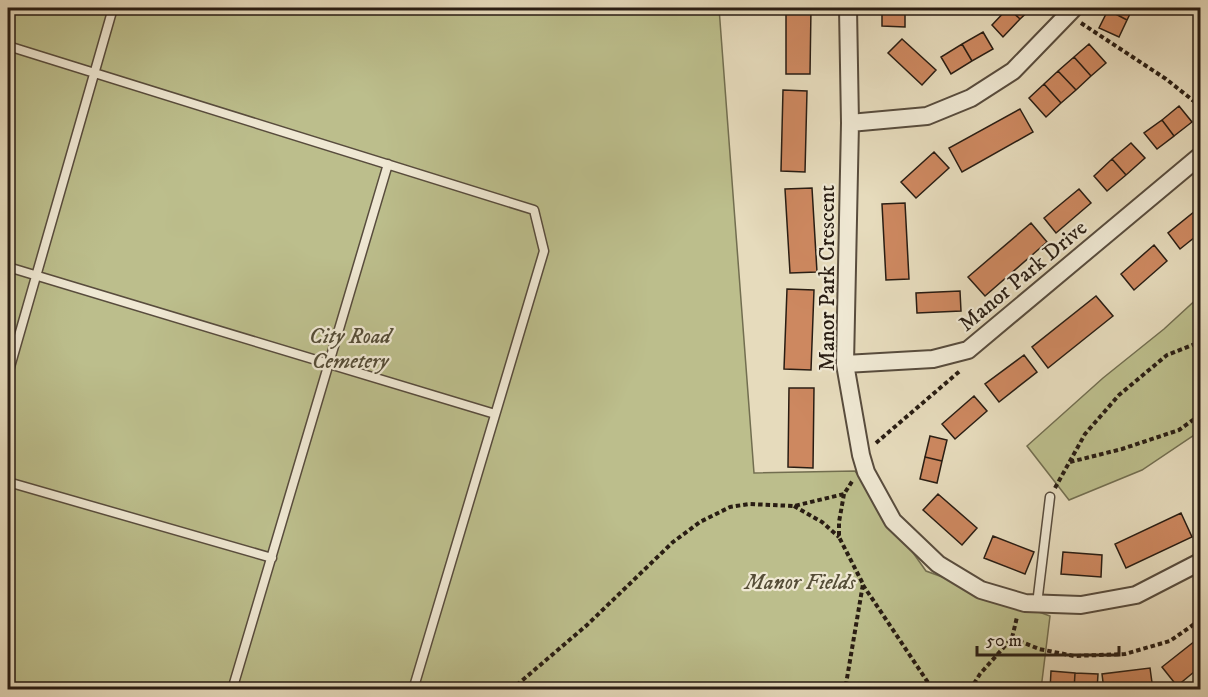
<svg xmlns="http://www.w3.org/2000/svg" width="1208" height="697" viewBox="0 0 1208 697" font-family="'IM FELL DW Pica',serif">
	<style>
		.green { fill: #bcbe8c; stroke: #726e50; stroke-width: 1.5 }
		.building { fill: #cd8860; stroke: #291d13; stroke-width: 1.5 }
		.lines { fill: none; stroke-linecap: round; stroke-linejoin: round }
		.service-casing { stroke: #584c3d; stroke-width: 11 }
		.minor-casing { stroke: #584c3d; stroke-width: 20 }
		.path { stroke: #291d13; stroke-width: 4; stroke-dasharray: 4.5 3; stroke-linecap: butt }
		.service { stroke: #efe8d3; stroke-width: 8 }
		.minor { stroke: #efe8d3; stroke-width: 16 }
		.labels { text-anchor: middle; stroke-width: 4.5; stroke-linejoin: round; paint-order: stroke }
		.street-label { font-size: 22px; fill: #291d13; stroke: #efe8d3 }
		.park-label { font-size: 22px; font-style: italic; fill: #554d37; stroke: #efe8d3 }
	</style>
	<rect width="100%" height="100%" fill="#e6dbbc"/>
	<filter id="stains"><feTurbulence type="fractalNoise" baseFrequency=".00333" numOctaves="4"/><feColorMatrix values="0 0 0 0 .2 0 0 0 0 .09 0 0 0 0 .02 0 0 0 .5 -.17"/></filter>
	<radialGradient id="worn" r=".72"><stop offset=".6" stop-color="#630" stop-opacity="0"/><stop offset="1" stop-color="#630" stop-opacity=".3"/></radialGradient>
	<path class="green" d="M8 8H719L754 473 855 471 926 571 1050 616 1041 689H8Z
		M1200 296V431L1142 470 1069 500 1027 446 1103 378 1164 329Z"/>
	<path class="building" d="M786 8H811L810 74H786Z
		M882 8H905V27L882 26Z
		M1008 8 1020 19 1003 37 992 25Z
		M1008 8H1032L1020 19Z
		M1109 8H1133L1127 20 1108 10Z
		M1108 10 1127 20 1119 37 1099 28Z
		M983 32 993 49 972 61 962 44Z
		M902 39 936 70 922 85 888 53Z
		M962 44 972 61 951 74 941 57Z
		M1089 44 1106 63 1091 76 1074 57Z
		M1074 57 1091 76 1076 90 1058 71Z
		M1058 71 1076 90 1061 103 1044 84Z
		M1044 84 1061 103 1046 117 1029 98Z
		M783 90 807 91 805 172 781 171Z
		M1179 106 1192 122 1174 136 1162 120Z
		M1020 109 1033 132 962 172 949 148Z
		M1162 120 1174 136 1157 149 1144 133Z
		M1131 143 1145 158 1126 175 1112 159Z
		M934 152 949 168 916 198 901 182Z
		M1112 159 1126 175 1107 191 1094 176Z
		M812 188 817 272 790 273 785 189Z
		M1079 189 1091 203 1056 233 1044 218Z
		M905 203 909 279 886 280 882 204Z
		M1200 207V233L1180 249 1168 233Z
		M1031 223 1047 242 985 296 968 277Z
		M1154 245 1167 261 1134 290 1121 274Z
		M787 289 814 290 811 370 784 369Z
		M960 291 961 311 917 313 916 293Z
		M1096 296 1113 316 1048 368 1032 347Z
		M1024 355 1037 372 999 402 985 384Z
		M789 388H814L813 468 788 467Z
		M974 396 987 411 955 439 942 424Z
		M930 436 947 440 942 461 925 457Z
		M925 457 942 461 937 483 920 479Z
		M938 494 977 528 962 545 923 510Z
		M1181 513 1192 537 1126 568 1115 544Z
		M993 536 1034 552 1025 574 984 558Z
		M1063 552 1102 555 1101 577 1061 574Z
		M1200 637V667L1177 686 1162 667Z
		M1150 668 1153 690H1104L1102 674Z
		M1051 671 1075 673 1074 690H1050Z
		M1075 673 1098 674 1097 690H1074Z"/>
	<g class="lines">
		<g class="service-casing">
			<path id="service" d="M8 46 534 210 544 251 413 690
				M8 267 495 414
				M8 374 113 8
				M8 482 272 558
				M1037 604 1050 497
				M232 690 388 164"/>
		</g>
		<g class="minor-casing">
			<path id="minor" d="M848 8 850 123 845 364 861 455 866 472 893 521 938 564 981 590 1025 603 1081 605 1136 595 1200 562
				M850 123 927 116 971 98 1013 71 1074 8
				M845 364 933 359 968 350 1200 156"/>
		</g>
		<path class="path" d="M1081 23 1166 79 1200 106
			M876 443 961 370
			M1070 462 1122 449 1179 430 1200 415
			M1055 488 1085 434 1119 395 1167 355 1200 342
			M844 494 839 522V537L863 584 845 690
			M794 506 822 522 839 537
			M863 585 933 690
			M1012 638 1039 649 1074 656 1125 654 1170 641 1200 620
			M511 690 587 625 673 542 700 522 730 507 749 504 794 506 844 494 853 480
			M970 690 980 674 1012 638 1017 617"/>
		<use href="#service" class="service"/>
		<use href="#minor" class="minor"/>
	</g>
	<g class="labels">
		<g class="street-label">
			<text transform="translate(1022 275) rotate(-40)" y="8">Manor Park Drive</text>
			<text transform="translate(826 278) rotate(-90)" y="8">Manor Park Crescent</text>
		</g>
		<g class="park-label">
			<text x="350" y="343">City Road<tspan x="350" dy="25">Cemetery</tspan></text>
			<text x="800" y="589">Manor Fields</text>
		</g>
	</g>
	<rect width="1208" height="697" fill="none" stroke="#e6dbbc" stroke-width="30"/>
	<rect x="9" y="9" width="1190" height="679" fill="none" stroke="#291d13" stroke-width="3"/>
	<rect x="15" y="15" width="1178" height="667" fill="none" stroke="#291d13" stroke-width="1.5"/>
	<path d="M977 646v9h142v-9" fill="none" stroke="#291d13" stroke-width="3"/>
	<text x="986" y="646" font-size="18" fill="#291d13" stroke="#efe8d3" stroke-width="4.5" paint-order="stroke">50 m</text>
	<rect width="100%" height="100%" filter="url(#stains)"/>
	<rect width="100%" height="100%" fill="url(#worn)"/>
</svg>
